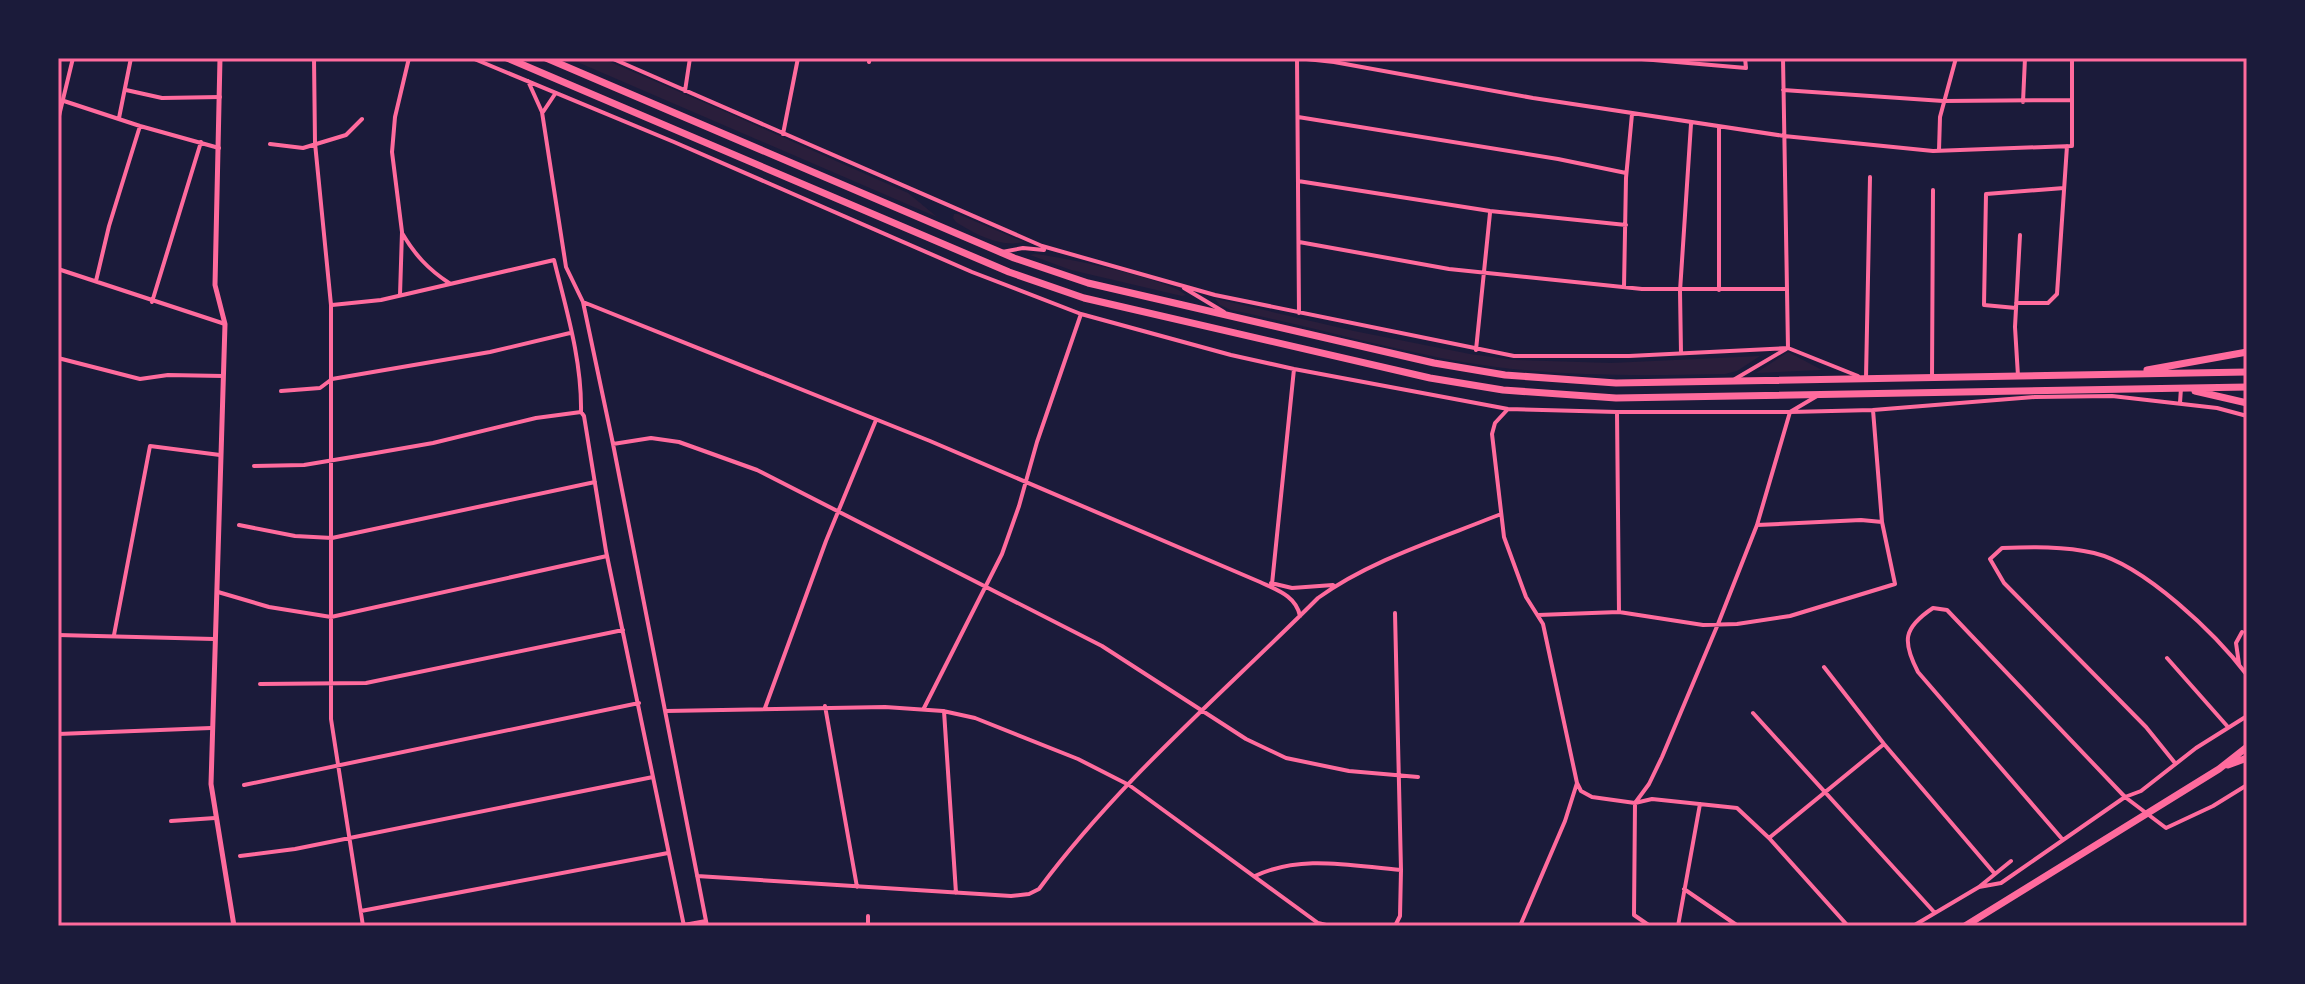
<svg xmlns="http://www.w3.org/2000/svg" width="2305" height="984" viewBox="0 0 2305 984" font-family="Signika,sans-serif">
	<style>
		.green { fill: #2a1e3b }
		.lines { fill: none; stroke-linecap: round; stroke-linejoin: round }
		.minor { stroke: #ff6b9d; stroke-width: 4 }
		.tertiary { stroke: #ff6b9d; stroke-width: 5 }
		.primary { stroke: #ff6b9d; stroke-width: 7 }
		.trunk { stroke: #ff6b9d; stroke-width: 7 }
		.neatline { fill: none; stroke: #ff6b9d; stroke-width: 3 }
	</style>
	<rect width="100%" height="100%" fill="#1b1b3a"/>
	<path class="green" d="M568 58H601L710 105 908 193 937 217Z
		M954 214H958L1024 242C1001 248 975 234 956 222L953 218Z
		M1035 254C1063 257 1169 279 1186 295L1182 296 1071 270 1030 255Z
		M1217 299 1354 331 1470 354 1514 360 1611 363 1760 356 1737 371 1725 374C1638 376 1550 377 1463 362 1385 348 1309 326 1231 310L1220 305 1215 299Z
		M1788 352 1822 370 1756 373Z"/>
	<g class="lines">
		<path class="minor" d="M314 58 315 143 331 305V719L363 926
			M472 58 674 142 972 272 1081 314 1231 355 1294 369 1508 409 1617 412H1790L1873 410 2035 397 2112 396 2217 408 2247 416
			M611 58 1042 246 1215 295 1514 356H1629L1788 348 1858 376
			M1630 58 1746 68 1745 58
			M1783 58 1788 348
			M869 62 870 58
			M528 81 542 112 566 267 583 302 613 444 707 926
			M126 90 162 98 220 97
			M1783 90 1943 101 2072 100
			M685 91 690 58
			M64 101 140 126 219 148
			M2023 102 2025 58
			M543 112 555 94
			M1298 117 1558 159 1626 173
			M119 118 131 58
			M58 120 73 58
			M783 134 798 58
			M270 144 303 148 346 135 362 119
			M1939 150 1940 117 1956 58
			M1298 181 1490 211 1626 225
			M402 233C415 255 428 269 449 283
			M1299 242 1449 269 1642 289H1787
			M1002 252 1023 248 1044 250
			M58 269 225 324
			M96 281 109 226 140 126
			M1624 287 1626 178 1632 114
			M1184 288 1224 312
			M1719 290V128
			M400 295 402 232 392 152 395 117 409 58
			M152 302 201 142
			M583 302 930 441 1260 582C1277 590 1296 596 1300 616
			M2016 303H2048L2057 294 2067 146
			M332 305 381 300 554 260C566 309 582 360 581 412
			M2016 308 1984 305 1986 194 2064 188
			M1299 313 1297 58 1334 62 1533 98 1784 136 1933 151 2072 146V58
			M1476 350 1490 213
			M1681 353 1680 291 1691 124
			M58 358 140 379 168 375 223 376
			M2018 376 2015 327 2020 235
			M1866 378 1870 177
			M1932 378 1933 190
			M1735 379 1786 349
			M281 391 320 388 332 379 490 352 570 333
			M2180 403 2181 388
			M1508 409 1495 423 1492 434 1504 537 1526 597 1543 624 1577 783 1565 821 1520 926
			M1617 412 1619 612
			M613 444 651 438 679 442 757 470 1102 646 1246 739 1286 758 1349 771 1418 777
			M254 466 304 465 370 454 433 443 536 418 581 412 584 416 606 551 684 926
			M239 525 295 536 332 538 595 482
			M1757 525 1861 520 1882 522
			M1271 583 1292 588 1333 585
			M1272 584 1294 369
			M218 592 269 607 331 617 607 556
			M1538 615 1619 612 1703 625 1737 624 1790 616 1895 584 1882 522 1873 410
			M58 635 214 639
			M114 635 150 446 220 455
			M2167 658 2228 727
			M2239 664 2236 643 2242 632
			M1824 667 1884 744 1995 874
			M260 684 366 683 623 630
			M825 706 857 887
			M765 708 826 541 876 420
			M924 708 1002 554 1019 506 1037 442 1081 314
			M666 711 885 707 943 711 975 718 1078 759 1129 785 1318 923 1330 926
			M944 711 956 893
			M1753 713 1935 913
			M58 734 211 728
			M2175 763 2146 727 2004 583 1990 559 2002 548C2032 547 2064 546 2094 553 2144 565 2216 634 2247 675
			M1577 783 1581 791 1592 797 1635 803 1652 799 1737 808 1769 838 1848 926
			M244 785 639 703
			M171 821 215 818
			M1769 838 1884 744
			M2063 840 1918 672C1902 641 1903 628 1933 608L1947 610 2125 797 2166 828 2213 806 2247 785
			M240 856 295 849 653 777
			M697 876 1011 896 1029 894 1039 889C1119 781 1223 693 1318 598 1370 560 1442 538 1501 514
			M1255 876C1302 854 1351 866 1401 870
			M1979 887 2001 883 2125 797 2141 791 2196 748 2247 716
			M1684 889 1738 926
			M361 911 668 853
			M868 916V926
			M684 925 706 921
			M716 926H724
			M1395 926 1400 916 1401 870 1395 613
			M1650 926 1634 915 1635 803 1649 784 1662 757 1718 624 1757 525 1790 412 1817 396
			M1678 926 1700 804
			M1913 926 1979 887 2011 861"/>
		<path class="tertiary" d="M220 58 215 285 225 324 211 784 234 926"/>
		<path class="primary" d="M2228 765 2247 758
			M1965 926 2219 769 2247 747"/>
		<path class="trunk" d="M507 58 1009 272 1084 298 1430 378 1503 390 1616 398 2247 387
			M546 58 1014 258 1088 283 1434 363 1505 375 1616 383 2247 372
			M2147 370 2247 352
			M2195 391 2247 403"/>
	</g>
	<rect width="2305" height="984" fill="none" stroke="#1b1b3a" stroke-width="120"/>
	<rect x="60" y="60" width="2185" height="864" class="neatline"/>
</svg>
